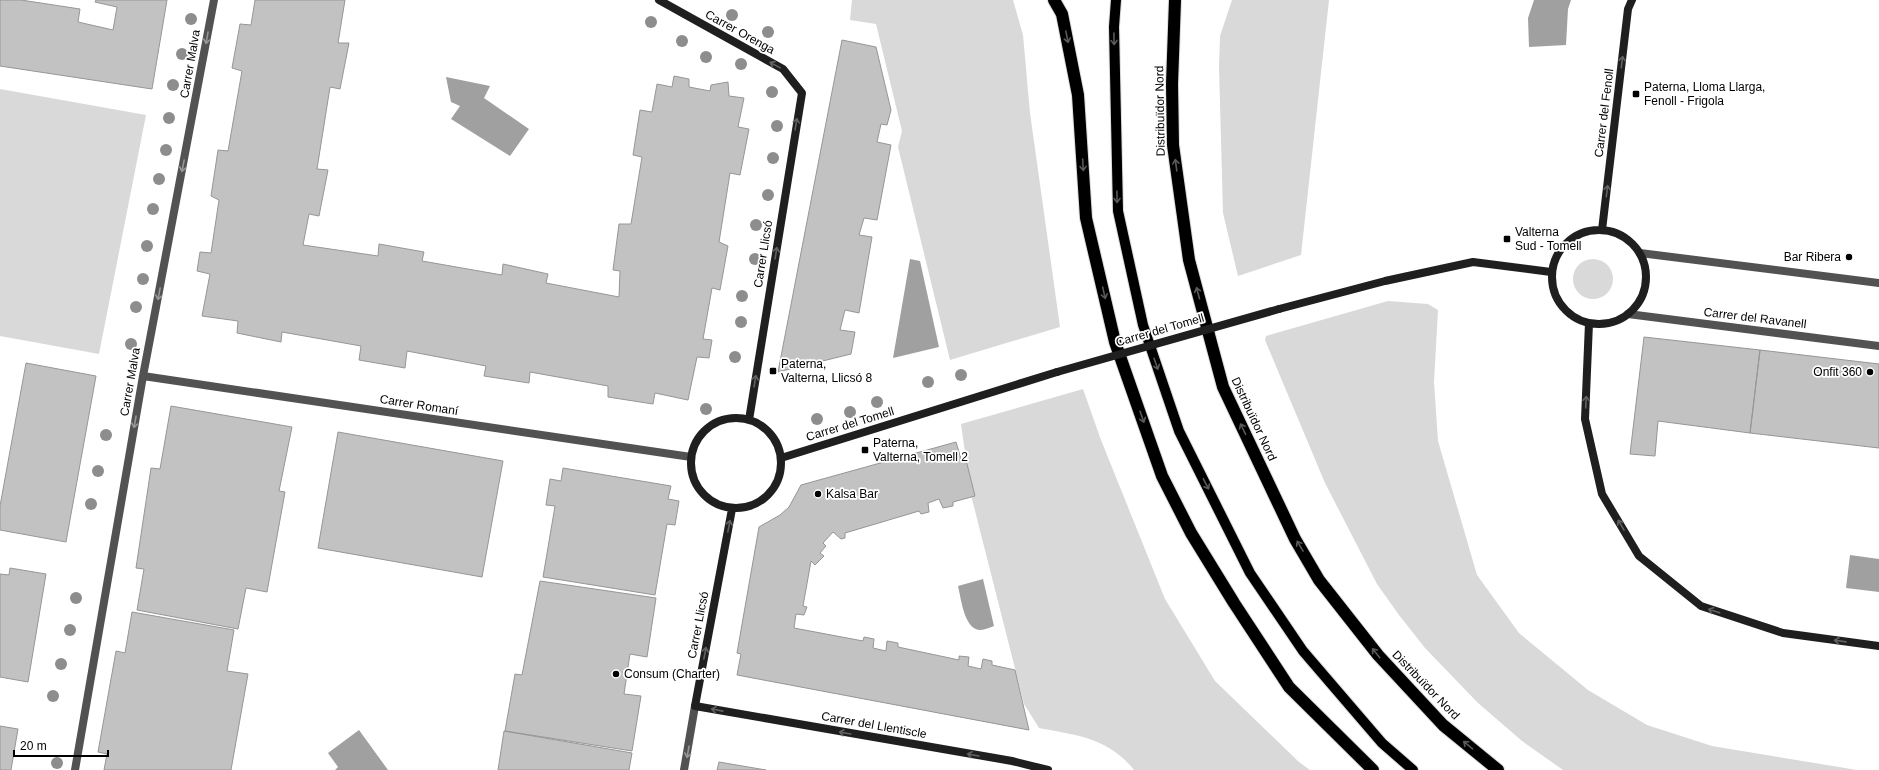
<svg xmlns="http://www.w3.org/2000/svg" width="1879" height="770" viewBox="0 0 1879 770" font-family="Helvetica,sans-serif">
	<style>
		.green { fill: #d9d9d9 }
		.water { fill: #a0a0a0 }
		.building { fill: #c2c2c2; stroke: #969696 }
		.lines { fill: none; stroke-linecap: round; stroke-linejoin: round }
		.primary-casing { stroke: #dbdbdb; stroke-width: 12 }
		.highway-casing { stroke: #dbdbdb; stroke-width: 14 }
		.street { stroke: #525252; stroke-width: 8 }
		.secondary { stroke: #1f1f1f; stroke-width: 8 }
		.primary { stroke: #000; stroke-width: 10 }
		.highway { stroke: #000; stroke-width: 12 }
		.secondary-bridge { stroke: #1f1f1f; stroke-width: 8 }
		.tree { fill: #8d8d8d }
		.oneway { stroke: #595959 }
		.oneway2 { stroke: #979797 }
		.oneway3 { stroke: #626262 }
		.poi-dot { fill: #000; stroke: #fff; stroke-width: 1.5 }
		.labels { text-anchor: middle; stroke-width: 3.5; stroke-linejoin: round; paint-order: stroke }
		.street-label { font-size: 12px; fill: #000; stroke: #fff }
		.poi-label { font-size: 12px; fill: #000; stroke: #fff; text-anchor: start }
	</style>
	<rect width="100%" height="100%" fill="#fff"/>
	<path class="green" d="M852 0H1013L1023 35 1030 113 1060 327 950 360 898 147 902 131 876 24 850 20Z
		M1232 0H1329L1301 255 1238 276 1223 213 1219 67 1220 36Z
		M0 89 146 115 99 354 0 336Z
		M1573 279a20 20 0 1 1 40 0a20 20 0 1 1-40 0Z
		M1388 301 1428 304 1438 310 1434 382 1438 441 1477 575 1519 633 1588 690 1647 725 1712 746 1857 770H1563L1522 741 1478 703 1425 648 1399 615 1377 584 1325 483 1265 340 1266 336Z
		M1083 389 1101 440 1165 599 1215 681 1299 762 1310 770H1134C1109 738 1076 735 1039 728L1024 704 971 495 961 424Z"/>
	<path class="water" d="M1534 0H1571L1568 9 1566 45 1529 47 1528 18Z
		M446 77 490 86 484 98 529 129 510 156 451 119 460 106 451 102Z
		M910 259 920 261 939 347 893 358Z
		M1850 555 1879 559V592L1846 588Z
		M983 579 994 626C989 628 984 630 979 630 964 628 961 598 958 586Z
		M359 730 388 770H335L338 767 328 753Z"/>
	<path class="building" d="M0 0H21L80 9 78 22 113 30 117 7 95 2 96 0H167L152 89 0 66Z
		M255 0H345L338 43H349L340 89 330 87 317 169 328 170 319 216 309 214 303 245 378 256 379 244 424 252 422 261 502 275 503 264 548 274 546 283 619 297 620 271 613 270 619 224H631L642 157 633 155 640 110 652 112 657 84 672 87 674 76 689 79V87L710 91 711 85 728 82 729 96 744 98 738 127 749 129 740 175 730 173 719 242 728 246 720 290 712 288 703 339 712 340 709 358 697 357 688 400 655 393 653 404 608 397V386L530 372 529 383 484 376 486 366 407 351 405 368 359 360 361 346 282 332 281 342 237 333 238 321 202 316 210 274 197 271 200 252 211 253 219 200 211 196 218 150 228 151 242 71 232 68 240 24 251 25Z
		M842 40 876 47 891 110 887 125 881 124 877 142 891 145 877 220 864 218 859 235 872 237 859 313 845 310 840 330 855 332 851 354 778 372Z
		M1644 337 1760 350 1750 433 1658 421 1655 456 1630 454Z
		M1760 350 1879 364V448L1750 433Z
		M26 363 96 376 66 542 0 530V506Z
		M171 406 292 427 279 491 285 492 267 592 246 588 238 629 137 610 144 569 136 568 151 468 160 469Z
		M338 432 503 461 482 577 318 548Z
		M956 442 962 462 966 460 975 496 953 502V506L943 508 939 499 928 503 929 512 921 514 919 511 845 533V538L841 539 833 532 823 543 826 546 820 553 824 556 815 565 811 561 803 606 807 607 804 615 796 614 794 628 863 641 864 637 874 639 873 648 886 651 887 641 898 643V647L959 660V656L969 657 968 666 981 669 983 659 992 661V665L1015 670 1029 730 737 675 741 654 737 653 759 527 780 515 789 507 801 485Z
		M563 468 671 486 668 499 679 501 675 525 667 524 655 595 543 577 555 506 546 505 550 479 561 481Z
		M10 568 46 574 28 682 0 677V574L9 575Z
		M540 581 656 598 647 657 630 654 624 694 641 696 632 751 505 731 515 674 522 675Z
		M132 612 234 630 227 671 248 674 231 770H104L107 754 98 752 116 651 125 653Z
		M0 726 18 729 11 770H0Z
		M504 731 632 753 629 770H498Z
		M719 762 766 770H717Z"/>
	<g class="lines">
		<g class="primary-casing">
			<path id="primary" d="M1116 0 1114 27 1118 211 1143 325 1179 431 1250 573 1303 651 1382 743 1413 770"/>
		</g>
		<g class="highway-casing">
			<path id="highway" d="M1054 0 1062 14 1078 95 1086 218 1115 342 1162 476 1191 533 1234 603 1289 687 1373 770
				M1175 0 1172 84 1173 145 1189 260 1223 387 1295 539 1319 580 1378 655 1443 725 1498 770"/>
		</g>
		<path class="street" d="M1640 253 1879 283
			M1628 314 1879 346
			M143 376 691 457
			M75 770 143 376 214 0
			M684 770 695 706"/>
		<path class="secondary" d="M659 0 783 69 802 93 749 420
			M1552 277a47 47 0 1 1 94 0a47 47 0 1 1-94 0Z
			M1602 230 1628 9 1632 0
			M1279 309 1385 281 1473 262 1551 272
			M1589 323 1585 419 1602 494 1639 556 1701 606 1783 633 1879 646
			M691 463a45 45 0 1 1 90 0a45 45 0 1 1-90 0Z
			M781 458 1057 372
			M732 509 695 706 1012 761 1048 770"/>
		<use href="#primary" class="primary"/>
		<use href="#highway" class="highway"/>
		<path class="secondary-bridge" d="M1057 372 1279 309"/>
	</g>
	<g class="tree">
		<circle cx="732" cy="15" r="6"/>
		<circle cx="191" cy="19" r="6"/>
		<circle cx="651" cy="22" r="6"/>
		<circle cx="768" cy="32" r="6"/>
		<circle cx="682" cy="41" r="6"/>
		<circle cx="182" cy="54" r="6"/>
		<circle cx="706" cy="57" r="6"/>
		<circle cx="741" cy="64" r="6"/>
		<circle cx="173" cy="85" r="6"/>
		<circle cx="772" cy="92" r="6"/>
		<circle cx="169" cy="118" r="6"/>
		<circle cx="777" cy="126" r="6"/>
		<circle cx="166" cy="150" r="6"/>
		<circle cx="773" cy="158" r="6"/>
		<circle cx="159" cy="179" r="6"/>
		<circle cx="768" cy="195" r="6"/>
		<circle cx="153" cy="209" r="6"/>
		<circle cx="756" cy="225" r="6"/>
		<circle cx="147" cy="246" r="6"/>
		<circle cx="755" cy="259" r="6"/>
		<circle cx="143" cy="279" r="6"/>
		<circle cx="742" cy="296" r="6"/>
		<circle cx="136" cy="307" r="6"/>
		<circle cx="741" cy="322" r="6"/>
		<circle cx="131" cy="344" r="6"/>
		<circle cx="735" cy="357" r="6"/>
		<circle cx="961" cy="375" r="6"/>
		<circle cx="928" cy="382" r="6"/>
		<circle cx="877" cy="402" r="6"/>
		<circle cx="706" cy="409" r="6"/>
		<circle cx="850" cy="412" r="6"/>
		<circle cx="817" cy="419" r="6"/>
		<circle cx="106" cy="435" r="6"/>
		<circle cx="98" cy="471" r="6"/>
		<circle cx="91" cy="504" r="6"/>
		<circle cx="76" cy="598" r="6"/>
		<circle cx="70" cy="630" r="6"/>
		<circle cx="61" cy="664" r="6"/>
		<circle cx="53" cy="696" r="6"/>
		<circle cx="57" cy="763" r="6"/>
	</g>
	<defs><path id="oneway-shaft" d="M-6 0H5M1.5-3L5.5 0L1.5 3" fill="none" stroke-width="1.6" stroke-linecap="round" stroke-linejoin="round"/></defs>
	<g class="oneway">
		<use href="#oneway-shaft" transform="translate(1067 37) rotate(79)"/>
		<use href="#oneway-shaft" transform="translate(1114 39) rotate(89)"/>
		<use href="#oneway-shaft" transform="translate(1083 165) rotate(87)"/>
		<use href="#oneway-shaft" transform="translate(1176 165) rotate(-98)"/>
		<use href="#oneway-shaft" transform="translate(1117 197) rotate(89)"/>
		<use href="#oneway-shaft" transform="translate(1104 293) rotate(77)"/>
		<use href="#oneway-shaft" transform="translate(1198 293) rotate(-105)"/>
		<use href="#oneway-shaft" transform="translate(1156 364) rotate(71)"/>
		<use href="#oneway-shaft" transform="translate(1142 417) rotate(71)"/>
		<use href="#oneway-shaft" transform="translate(1243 429) rotate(-116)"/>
		<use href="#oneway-shaft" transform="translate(1206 484) rotate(63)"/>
		<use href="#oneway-shaft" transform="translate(1300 546) rotate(-121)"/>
		<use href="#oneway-shaft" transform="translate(1376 653) rotate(-129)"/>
		<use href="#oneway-shaft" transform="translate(1468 745) rotate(-140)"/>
	</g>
	<g class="oneway2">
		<use href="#oneway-shaft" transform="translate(207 38) rotate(100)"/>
		<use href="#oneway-shaft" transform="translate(183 166) rotate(101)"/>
		<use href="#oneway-shaft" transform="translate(159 294) rotate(101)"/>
		<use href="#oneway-shaft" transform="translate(135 422) rotate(100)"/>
		<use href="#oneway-shaft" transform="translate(688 752) rotate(100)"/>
	</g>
	<g class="oneway3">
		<use href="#oneway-shaft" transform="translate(1622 62) rotate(-83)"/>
		<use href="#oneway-shaft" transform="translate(775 65) rotate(-151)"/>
		<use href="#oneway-shaft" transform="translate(796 124) rotate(-81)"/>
		<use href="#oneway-shaft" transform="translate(1607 191) rotate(-83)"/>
		<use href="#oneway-shaft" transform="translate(776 253) rotate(-81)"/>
		<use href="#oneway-shaft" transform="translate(755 381) rotate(-81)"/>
		<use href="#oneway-shaft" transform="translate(1586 402) rotate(-87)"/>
		<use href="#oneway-shaft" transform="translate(1621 525) rotate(-120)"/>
		<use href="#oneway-shaft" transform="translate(729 526) rotate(-79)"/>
		<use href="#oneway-shaft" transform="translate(1714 611) rotate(-162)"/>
		<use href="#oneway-shaft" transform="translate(1840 641) rotate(-172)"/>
		<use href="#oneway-shaft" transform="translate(705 653) rotate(-79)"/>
		<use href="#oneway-shaft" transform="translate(717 710) rotate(-169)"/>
		<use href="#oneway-shaft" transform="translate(845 733) rotate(-170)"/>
		<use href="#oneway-shaft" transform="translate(973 755) rotate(-170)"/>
	</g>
	<g class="poi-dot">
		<rect x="1632" y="90" width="8" height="8" rx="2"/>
		<rect x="1503" y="235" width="8" height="8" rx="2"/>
		<circle cx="1849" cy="257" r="4"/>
		<rect x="769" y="367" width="8" height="8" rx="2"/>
		<circle cx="1870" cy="372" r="4"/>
		<rect x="861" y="446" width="8" height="8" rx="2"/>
		<circle cx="818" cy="494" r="4"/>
		<circle cx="616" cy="674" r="4"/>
	</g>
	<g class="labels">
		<g class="street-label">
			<text transform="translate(740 32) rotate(29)" y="4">Carrer Orenga</text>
			<text transform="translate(190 64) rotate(-80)" y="4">Carrer Malva</text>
			<text transform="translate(1160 111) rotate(-91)" y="4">Distribuïdor Nord</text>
			<text transform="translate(1604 113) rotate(-83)" y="4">Carrer del Fenoll</text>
			<text transform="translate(763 254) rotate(-81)" y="4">Carrer Llicsó</text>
			<text transform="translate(1755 318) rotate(7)" y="4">Carrer del Ravanell</text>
			<text transform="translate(1160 330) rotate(-16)" y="4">Carrer del Tomell</text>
			<text transform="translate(130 382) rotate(-80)" y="4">Carrer Malva</text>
			<text transform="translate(419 405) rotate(9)" y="4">Carrer Romaní</text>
			<text transform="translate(1254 419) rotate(65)" y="4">Distribuïdor Nord</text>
			<text transform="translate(850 424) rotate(-17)" y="4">Carrer del Tomell</text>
			<text transform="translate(698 625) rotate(-79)" y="4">Carrer Llicsó</text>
			<text transform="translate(1426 685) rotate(46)" y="4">Distribuïdor Nord</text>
			<text transform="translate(874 725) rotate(10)" y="4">Carrer del Llentiscle</text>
		</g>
		<g class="poi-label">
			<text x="1644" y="91">Paterna, Lloma Llarga,<tspan x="1644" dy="14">Fenoll - Frigola</tspan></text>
			<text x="1515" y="236">Valterna<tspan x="1515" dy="14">Sud - Tomell</tspan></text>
			<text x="1841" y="261" text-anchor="end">Bar Ribera</text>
			<text x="781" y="368">Paterna,<tspan x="781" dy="14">Valterna, Llicsó 8</tspan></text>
			<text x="1862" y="376" text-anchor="end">Onfit 360</text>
			<text x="873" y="447">Paterna,<tspan x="873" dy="14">Valterna, Tomell 2</tspan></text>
			<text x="826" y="498">Kalsa Bar</text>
			<text x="624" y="678">Consum (Charter)</text>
		</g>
	</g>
	<path d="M14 750v6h94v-6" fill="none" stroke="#000000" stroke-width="2"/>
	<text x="20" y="750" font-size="12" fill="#000000" stroke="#ffffff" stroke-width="3" paint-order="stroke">20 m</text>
</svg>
